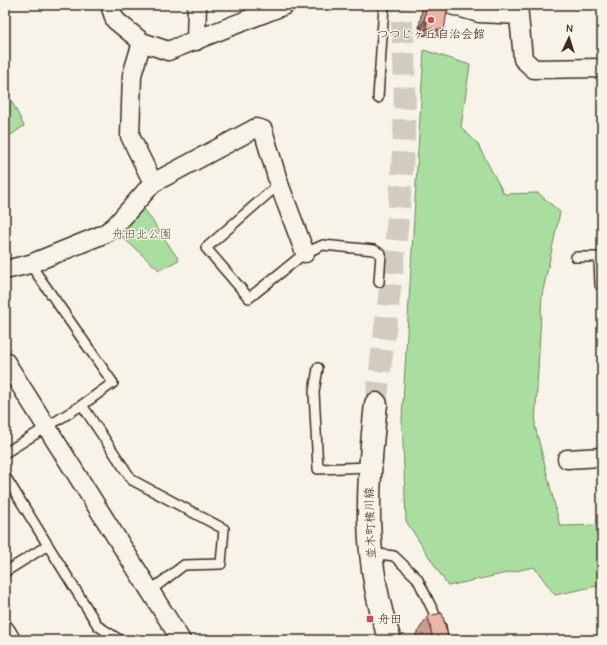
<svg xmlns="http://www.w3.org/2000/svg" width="607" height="645" viewBox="0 0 607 645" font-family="'Comic Neue','Klee One',sans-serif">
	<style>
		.green { fill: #aadea0; stroke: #72845f }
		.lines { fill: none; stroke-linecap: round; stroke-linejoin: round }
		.tertiary-tunnel { stroke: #d1cbc0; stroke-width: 22; stroke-dasharray: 22 11; stroke-linecap: butt }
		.service-casing { stroke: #3b2a1e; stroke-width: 12 }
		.minor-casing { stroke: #3b2a1e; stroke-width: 21 }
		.tertiary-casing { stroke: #3b2a1e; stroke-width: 25 }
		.service { stroke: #f7f3e8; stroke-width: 9 }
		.minor { stroke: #f7f3e8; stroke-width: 18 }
		.tertiary { stroke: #f7f3e8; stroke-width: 22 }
		.wall { fill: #cc9c8e; stroke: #3b2a1e }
		.shaded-wall { fill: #a67f74; stroke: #3b2a1e }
		.building { fill: #edb5a5; stroke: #3b2a1e }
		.poi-dot { fill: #d1495b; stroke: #f7f3e8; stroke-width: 1.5 }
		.labels { text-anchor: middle; stroke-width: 3; stroke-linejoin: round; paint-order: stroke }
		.poi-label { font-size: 12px; fill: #3b2a1e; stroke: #f7f3e8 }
		.park-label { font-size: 12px; fill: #57573e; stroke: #f7f3e8 }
		.street-label { font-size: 12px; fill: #3b2a1e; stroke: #f7f3e8 }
	</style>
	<rect width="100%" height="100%" fill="#f7f3e8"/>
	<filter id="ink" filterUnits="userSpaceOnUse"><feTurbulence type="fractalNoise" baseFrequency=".025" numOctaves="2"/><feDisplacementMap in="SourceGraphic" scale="8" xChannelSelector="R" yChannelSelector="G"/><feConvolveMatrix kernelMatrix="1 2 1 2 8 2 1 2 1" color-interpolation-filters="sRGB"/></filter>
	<g filter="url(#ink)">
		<path class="green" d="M424 50 470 65 461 127 477 143 504 194 538 193 560 212 542 295 535 426 560 526 602 525V585L555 595 534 567 448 586 406 521 402 418Z
			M5 88 24 126 5 139Z
			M143 207 179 260 159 270 119 234Z"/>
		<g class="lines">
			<path class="tertiary-tunnel" d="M376 404C391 272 415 138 400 5"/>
			<g class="service-casing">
				<path id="service" d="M378 98 384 5
					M279 184 206 248 249 298 305 253 323 245 374 250 381 254 379 282
					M576 257H599L600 285H602
					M318 368 314 392 318 469 369 467
					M82 405 132 480 224 529 221 564 184 565 150 591
					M5 453 82 405 113 383 30 264
					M5 476 98 626 120 640
					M371 553 394 556 417 578 441 627 443 640
					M5 572 48 545"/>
			</g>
			<g class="minor-casing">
				<path id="minor" d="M110 5 115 20 142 42 168 51 285 5
					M451 5 479 13 519 15
					M518 5 523 59 534 69 602 68
					M196 41 197 5
					M153 183 256 128 263 130 279 184 305 253
					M5 270 30 264 104 234 115 226 153 183 130 136 132 75 142 42
					M5 361 181 640
					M567 459 602 457
					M5 630 11 640"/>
			</g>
			<g class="tertiary-casing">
				<path id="tertiary" d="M376 404C367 485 362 561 390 640"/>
			</g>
			<use href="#service" class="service"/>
			<use href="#minor" class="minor"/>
			<use href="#tertiary" class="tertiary"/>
		</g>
		<path class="wall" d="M424 5H448L439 37 422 35V28H419L422 9Z
			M428 616 449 640H417L416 634Z"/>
		<path class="shaded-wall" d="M424 21 427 22 422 28H419Z
			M426 28 444 30 439 37 422 35Z"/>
		<path class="building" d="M426 5H448L444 30 426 28 427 22 424 21Z
			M442 613 449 640H433L428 616Z"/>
	</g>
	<g class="poi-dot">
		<circle cx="431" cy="20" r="4"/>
		<rect x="366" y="615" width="8" height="8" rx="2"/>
	</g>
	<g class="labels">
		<g class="poi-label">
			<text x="431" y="38">つつじヶ丘自治会館</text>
			<text x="378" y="623" text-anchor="start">舟田</text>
		</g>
		<g class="park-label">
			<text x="142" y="238">舟田北公園</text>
		</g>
		<g class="street-label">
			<text transform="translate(370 523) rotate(-92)" y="4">並木町横川線</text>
		</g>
	</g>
	<rect width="607" height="645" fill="none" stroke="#f7f3e8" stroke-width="20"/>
	<rect x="10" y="10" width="587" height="625" fill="none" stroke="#3b2a1e" stroke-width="1.5" filter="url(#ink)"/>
	<g transform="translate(569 38) rotate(4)" stroke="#f7f3e8" stroke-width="3" paint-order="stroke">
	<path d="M0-3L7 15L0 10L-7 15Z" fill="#3b2a1e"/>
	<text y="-6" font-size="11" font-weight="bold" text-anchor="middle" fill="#3b2a1e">N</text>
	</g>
</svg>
